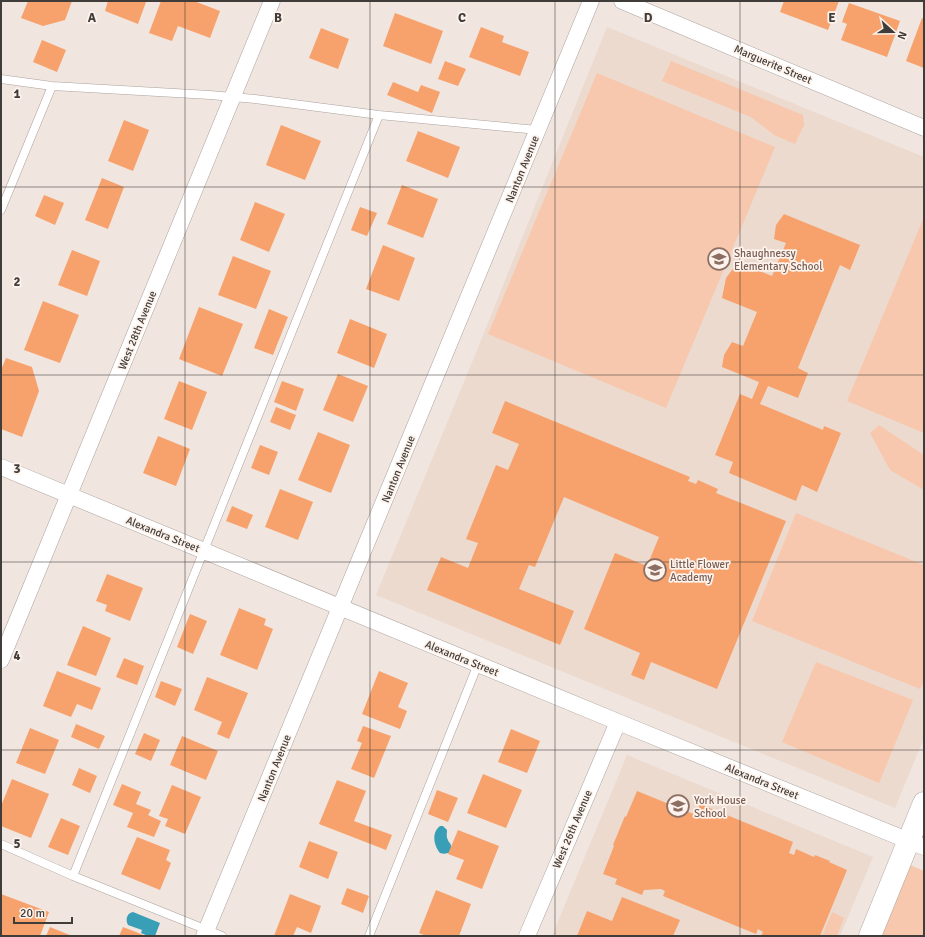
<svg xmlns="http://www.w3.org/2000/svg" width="925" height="937" viewBox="0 0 925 937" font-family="Signika,sans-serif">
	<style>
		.built { fill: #ecdacf }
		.green { fill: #f7c8ad }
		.water { fill: #389fb6 }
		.building { fill: #f7a26c }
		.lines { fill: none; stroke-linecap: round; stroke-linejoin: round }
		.service-casing { stroke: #aca29d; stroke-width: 9 }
		.minor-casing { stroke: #aca29d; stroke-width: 17 }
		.secondary-casing { stroke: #aca29d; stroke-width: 23 }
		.service { stroke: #fff; stroke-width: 8 }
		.minor { stroke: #fff; stroke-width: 16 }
		.secondary { stroke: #fff; stroke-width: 22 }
		.grid { fill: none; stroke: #403c39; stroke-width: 1; stroke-opacity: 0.55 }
		.labels { text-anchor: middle; stroke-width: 3.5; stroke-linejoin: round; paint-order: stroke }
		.street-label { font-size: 11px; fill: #403c39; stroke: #fdf3ec }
		.education-label { font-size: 11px; fill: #785e54; stroke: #fdf3ec; text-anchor: start }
		.grid-label { font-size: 13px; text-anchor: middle; font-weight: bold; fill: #403c39; stroke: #fdf3ec; stroke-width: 3.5; stroke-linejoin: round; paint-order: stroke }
	</style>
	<rect width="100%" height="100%" fill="#f0e5df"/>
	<path class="built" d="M607 27 924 157V738L895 808 376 595 473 360Z
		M627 755 873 857 840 936H552Z"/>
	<path class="green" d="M671 61 803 115 804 125 795 144 774 135 751 117 662 81Z
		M597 73 775 147 666 408 488 334Z
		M924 217V433L847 401Z
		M879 425 924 455V490L890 470 870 433Z
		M796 513 924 565V680L920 689 752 621Z
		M816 662 913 700 879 783 782 742Z
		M910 865 924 871V936H881Z
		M832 912 844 918 837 936H822Z"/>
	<path class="water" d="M440 826H443L447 830C447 833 446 837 448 840 448 842 451 843 451 846 454 853 445 855 440 853 434 846 431 833 440 826Z
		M133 912 160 923 155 936H148L141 933 142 930 128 925C125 920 127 913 133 912Z"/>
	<path class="building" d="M28 1H72L65 20 43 26 21 18Z
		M108 1H144L146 2 138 24 105 11Z
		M161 1H194L220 11 210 38 178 26 172 41 149 33Z
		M784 1H839L828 30 780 12Z
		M849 3 900 21 887 57 841 40 847 24 842 22Z
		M395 13 443 31 431 64 383 46Z
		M922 18 924 19V68L906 61Z
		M481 27 504 36 502 42 529 52 520 76 469 57Z
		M321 28 349 39 338 69 309 58Z
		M42 40 66 50 57 72 33 62Z
		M445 61 466 69 458 86 438 79Z
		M393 82 418 92 421 85 440 92 432 113 387 95Z
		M124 120 149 130 133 171 108 161Z
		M281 125 321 141 305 180 266 165Z
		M418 131 460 147 448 178 406 161Z
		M102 178 124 187 108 229 85 220Z
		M402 185 438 199 423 238 387 224Z
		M44 195 64 203 55 225 35 216Z
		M255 202 285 214 269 252 240 240Z
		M360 207 377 213 367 236 351 230Z
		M784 214 860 245 850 270 840 265 798 368 808 373 798 398 768 386 760 404 823 430 824 426 841 433 817 492 802 485 796 501 729 473 733 462 715 455 740 394 752 399 759 382 722 367 724 355 732 342 743 346 757 312 722 298 726 278 738 262 772 276 786 243 774 239 776 225Z
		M383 245 415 258 399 301 366 289Z
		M72 250 100 261 87 296 58 285Z
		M233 256 271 271 256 309 218 295Z
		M43 301 79 315 60 363 24 350Z
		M199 307 243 324 222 376 179 359Z
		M269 309 288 317 273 355 254 348Z
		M350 319 387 334 374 368 337 353Z
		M6 358 32 367 39 391 22 437 1 429V370Z
		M338 374 368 386 353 422 323 410Z
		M179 381 207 392 192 430 164 419Z
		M282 381 304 389 296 411 274 402Z
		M505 401 690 477 688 481 696 484 698 480 718 489 716 493 786 521 717 689 651 662 644 680 631 675 640 653 584 629 615 553 647 566 659 537 564 497 535 567 529 565 519 589 574 611 560 645 427 590 441 557 468 568 478 543 466 539 496 465 508 470 519 444 492 433Z
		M276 407 296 415 290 430 270 422Z
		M318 432 350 445 331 493 298 480Z
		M158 436 190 449 176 486 143 473Z
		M260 445 278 452 269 475 251 468Z
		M280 489 313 502 298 540 265 527Z
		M232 506 253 515 247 529 226 521Z
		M107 574 143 588 130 621 105 611 107 605 96 601Z
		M239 608 266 619 264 625 273 629 257 670 220 655Z
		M190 614 207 621 193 654 177 647Z
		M83 626 111 638 96 676 67 665Z
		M124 658 144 666 137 685 116 677Z
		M57 671 101 688 92 710 77 704 71 717 43 706Z
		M379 671 408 683 398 707 407 711 400 729 362 714Z
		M207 677 248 693 229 739 217 734 222 722 194 710Z
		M161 681 182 689 175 706 155 697Z
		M76 724 105 736 99 749 71 737Z
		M363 726 391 736 374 778 351 769 362 743 357 741Z
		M30 728 59 740 45 774 16 763Z
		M511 729 540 741 527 773 498 762Z
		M144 733 160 740 151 761 135 754Z
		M182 736 218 751 206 780 170 765Z
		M79 768 97 776 90 793 72 785Z
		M483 774 522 790 506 828 467 813Z
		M12 779 49 794 31 838 1 826V806Z
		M337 780 366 791 354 821 392 835 386 850 319 824Z
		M122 784 141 792 136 804 151 810 148 815 161 821 154 837 127 827 133 813 113 805Z
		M172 785 201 797 185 834 165 826 168 819 159 816Z
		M437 790 458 798 448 822 428 814Z
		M637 791 696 815 700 804 793 842 789 853 794 855 796 849 814 857 815 855 830 861 829 862 847 870 820 936H761L763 932 758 929 756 934 663 896 665 891 661 889 644 890 642 895 615 884 617 879 603 874 614 846 613 845 625 816 626 817Z
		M61 818 80 826 68 855 48 847Z
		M458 830 499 846 482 889 456 879 464 860 448 854Z
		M137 837 170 850 166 860 171 863 160 890 121 874Z
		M309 841 338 852 328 879 299 867Z
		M347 888 369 896 363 913 341 904Z
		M436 890 471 904 459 936H426L419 933Z
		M1 894 49 912 40 936H1Z
		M290 894 321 906 311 933 297 927 293 936H274Z
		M622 897 680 920 673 936H577L587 911 612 921Z
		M50 927 72 936H46Z
		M123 927 146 936H119Z"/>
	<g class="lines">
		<g class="service-casing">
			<path id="service" d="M1 79 52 86 210 95 255 99 379 115 538 130
				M1 210 52 86
				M1 844 73 876 222 936
				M73 876 379 115
				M369 936 478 664"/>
		</g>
		<g class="minor-casing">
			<path id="minor" d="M622 1 924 128
				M1 467 618 722 924 847
				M1 660 272 1
				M204 936 591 1
				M527 936 618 722"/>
		</g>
		<g class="secondary-casing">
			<path id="secondary" d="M870 936 924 803"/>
		</g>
		<use href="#service" class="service"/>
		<use href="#minor" class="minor"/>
		<use href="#secondary" class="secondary"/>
	</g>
	<path class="grid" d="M185 1V936M370 1V936M555 1V936M740 1V936M1 187H924M1 375H924M1 562H924M1 750H924"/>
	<defs>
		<g id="school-ring" transform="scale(1.15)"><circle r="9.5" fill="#fdf3ec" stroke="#8d6e63" stroke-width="1.5"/><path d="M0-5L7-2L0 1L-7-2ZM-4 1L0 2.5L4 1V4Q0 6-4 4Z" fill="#8d6e63"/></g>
	</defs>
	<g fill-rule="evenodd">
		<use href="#school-ring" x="719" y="259"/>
		<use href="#school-ring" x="655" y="570"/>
		<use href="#school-ring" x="678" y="806"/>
	</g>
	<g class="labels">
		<g class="street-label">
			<text transform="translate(773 64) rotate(23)" y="4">Marguerite Street</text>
			<text transform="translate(522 169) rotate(-68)" y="4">Nanton Avenue</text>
			<text transform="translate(137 330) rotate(-68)" y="4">West 28th Avenue</text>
			<text transform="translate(398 469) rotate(-68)" y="4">Nanton Avenue</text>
			<text transform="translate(163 534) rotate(22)" y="4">Alexandra Street</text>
			<text transform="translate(462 658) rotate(22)" y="4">Alexandra Street</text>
			<text transform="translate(274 768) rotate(-68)" y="4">Nanton Avenue</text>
			<text transform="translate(762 781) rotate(22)" y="4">Alexandra Street</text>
			<text transform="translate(572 829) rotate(-67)" y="4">West 26th Avenue</text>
		</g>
		<g class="education-label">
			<text x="734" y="257">Shaughnessy<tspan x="734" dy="13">Elementary School</tspan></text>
			<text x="670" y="568">Little Flower<tspan x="670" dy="13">Academy</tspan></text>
			<text x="694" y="804">York House<tspan x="694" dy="13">School</tspan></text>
		</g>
	</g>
	<g class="grid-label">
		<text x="92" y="22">A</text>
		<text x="278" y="22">B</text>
		<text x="462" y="22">C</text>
		<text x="648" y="22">D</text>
		<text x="832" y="22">E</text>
		<text x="17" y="98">1</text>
		<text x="17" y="286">2</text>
		<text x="17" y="473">3</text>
		<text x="17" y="660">4</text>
		<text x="17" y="848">5</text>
	</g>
	<rect width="925" height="937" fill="none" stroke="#403c39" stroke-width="4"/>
	<g transform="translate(893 32) rotate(111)" stroke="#fdf3ec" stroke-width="3" paint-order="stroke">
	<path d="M0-3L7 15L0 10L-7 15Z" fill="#403c39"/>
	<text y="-6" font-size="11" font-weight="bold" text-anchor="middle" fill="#403c39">N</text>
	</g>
	<path d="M14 917v6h58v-6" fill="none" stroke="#403c39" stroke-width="2"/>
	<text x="20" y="917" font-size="12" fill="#403c39" stroke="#fdf3ec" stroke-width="3" paint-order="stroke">20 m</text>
</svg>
